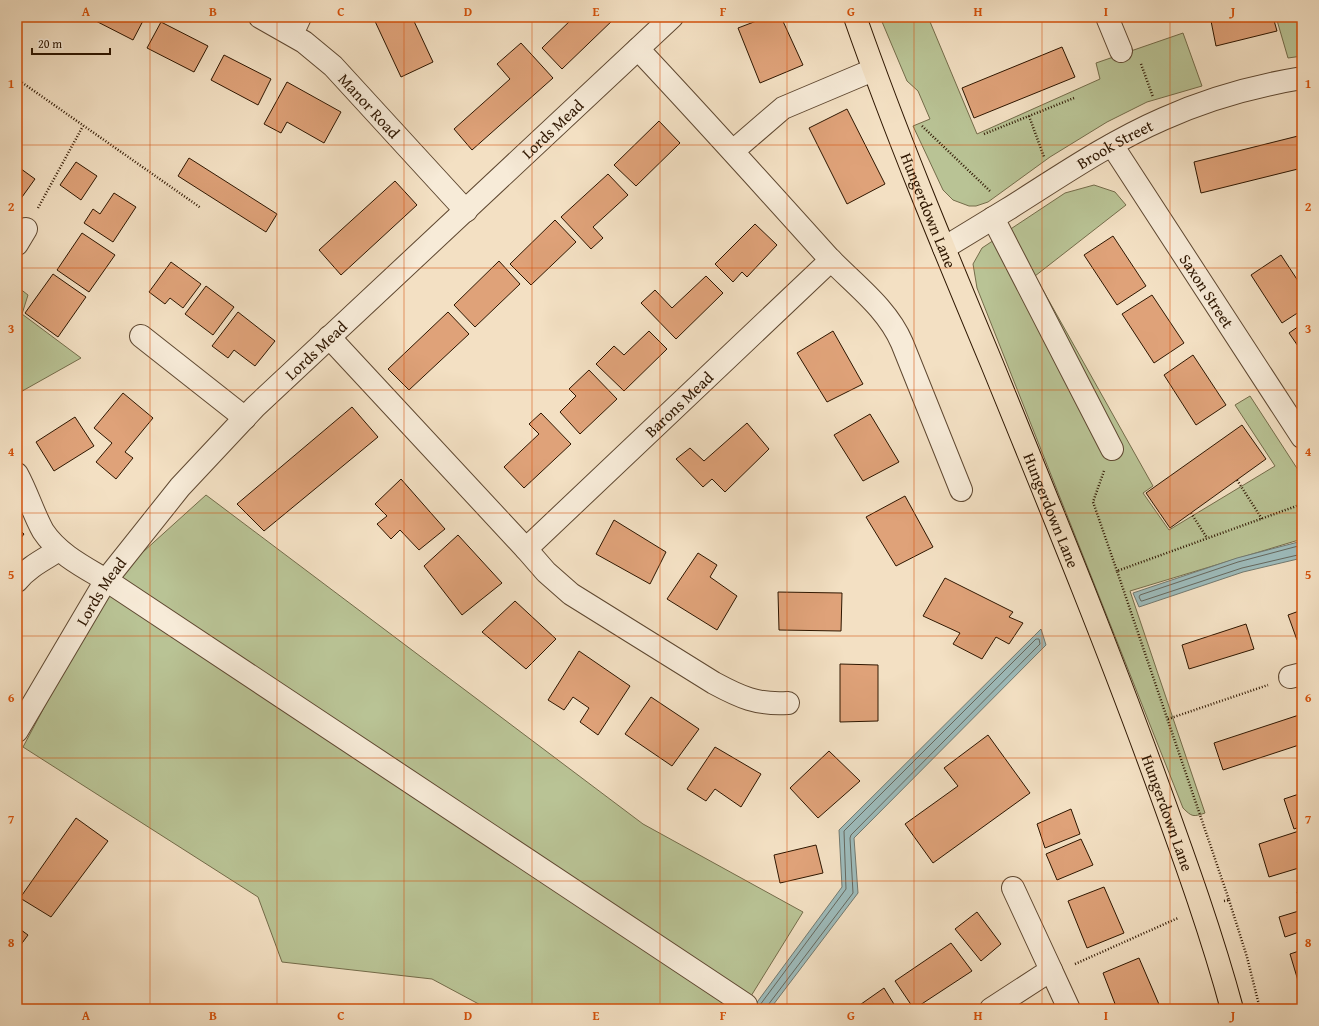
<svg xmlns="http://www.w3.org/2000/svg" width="1319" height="1026" viewBox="0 0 1319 1026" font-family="'Gentium Book Plus',serif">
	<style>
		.green { fill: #b9c395; stroke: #746c4a }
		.water { fill: #9dbbbb; stroke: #717970 }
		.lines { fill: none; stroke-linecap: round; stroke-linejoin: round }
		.shore { stroke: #66685e; stroke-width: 1 }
		.building { fill: #dfa279; stroke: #2e1600 }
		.minor-casing { stroke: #5f4831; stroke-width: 24 }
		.major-casing { stroke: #2e1600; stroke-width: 24 }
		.path { stroke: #2e1600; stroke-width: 2.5; stroke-dasharray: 1 2; stroke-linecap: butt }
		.minor { stroke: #f7ebd8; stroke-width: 22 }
		.major { stroke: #f3e0c3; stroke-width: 22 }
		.grid { fill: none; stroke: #d5520b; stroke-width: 1; stroke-opacity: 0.55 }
		.labels { text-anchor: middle; stroke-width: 4; stroke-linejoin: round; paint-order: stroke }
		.street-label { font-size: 16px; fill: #2e1600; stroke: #f7ebd8 }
		.neatline { fill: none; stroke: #d5520b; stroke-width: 1.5 }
		.grid-label { font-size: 13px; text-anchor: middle; font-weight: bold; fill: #d5520b }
	</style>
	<rect width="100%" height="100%" fill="#f3e0c3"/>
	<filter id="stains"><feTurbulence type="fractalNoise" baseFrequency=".005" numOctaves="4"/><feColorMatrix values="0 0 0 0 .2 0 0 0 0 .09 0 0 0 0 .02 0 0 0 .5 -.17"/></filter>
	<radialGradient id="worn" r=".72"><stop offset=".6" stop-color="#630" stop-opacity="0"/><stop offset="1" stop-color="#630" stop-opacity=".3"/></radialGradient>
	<path class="green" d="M880 17H928L977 134 1100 79 1096 63 1183 33 1202 86 1147 102 1107 122 1050 157 988 202 976 206H969L953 200 943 190 913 126 930 119 918 91 907 81Z
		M1276 17H1302V56L1288 58Z
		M1094 185 1115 192 1126 205 1035 276 1153 486 1143 493 1169 530 1275 466 1235 405 1250 396 1302 476V539L1130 591 1205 813C1193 817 1192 817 1183 808L977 288 973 264 982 248 1065 193Z
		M19 288 28 295 22 314 81 358 17 394V292Z
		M206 495 643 824 803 912 743 1009H488L432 979 282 962 258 897 23 747 112 580Z"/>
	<path class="water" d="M1302 541V558L1243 572 1139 607 1133 593 1237 558Z
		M1041 629 1046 645 854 838 858 893 770 1009H752L842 887 839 830Z"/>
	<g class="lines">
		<path class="shore" d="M1302 545 1238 562 1140 595 1139 597 1141 601H1142L1242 568 1302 554
			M757 1009 846 889 844 831 1036 639H1039L1040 644 851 835 850 838 853 893 768 1005 767 1009"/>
	</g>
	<path class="building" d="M88 17H145L133 40Z
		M373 17H412L433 62 401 77Z
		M574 17H616L562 69 542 48Z
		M767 17H781L803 65 760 83 738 28Z
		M1229 17H1273L1277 31 1216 46 1211 21Z
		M161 22 208 46 194 72 147 48Z
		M521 43 553 78 472 150 454 129 510 79 497 64Z
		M1062 47 1075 77 974 118 962 88Z
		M224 55 271 79 258 105 211 80Z
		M287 82 341 112 324 143 287 122 281 133 264 124Z
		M847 109 885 184 847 204 809 128Z
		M659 121 680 143 636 186 614 165Z
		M1302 135V168L1201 193 1194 162Z
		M189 158 277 214 266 232 178 176Z
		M76 162 97 176 81 200 60 185Z
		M17 166 35 179 17 204Z
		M608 174 628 195 593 227 603 238 591 249 561 217Z
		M395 181 417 205 341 275 319 250Z
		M114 193 136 207 113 242 84 223 93 209 100 214Z
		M555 220 576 242 531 285 510 264Z
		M755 224 777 245 747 277 742 272 733 282 715 264Z
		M82 233 115 255 89 292 57 270Z
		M1113 236 1146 286 1117 305 1084 255Z
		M1281 255 1302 287V310L1282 323 1251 275Z
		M499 261 520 284 475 327 454 305Z
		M171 262 201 284 183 308 170 298 165 304 149 292Z
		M53 274 86 297 58 337 25 313Z
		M706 276 723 293 676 339 641 303 655 290 672 308Z
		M206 286 234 307 213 335 185 314Z
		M1152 295 1184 343 1154 363 1122 314Z
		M238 312 275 341 255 366 234 350 228 358 212 346Z
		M448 312 469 334 409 390 388 369Z
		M1302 324V352L1289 333Z
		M649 331 667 349 624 391 596 364 614 346 624 355Z
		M833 331 863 384 827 402 797 353Z
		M1193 355 1226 405 1196 425 1164 375Z
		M589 370 617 399 580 434 560 412 576 396 569 389Z
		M123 393 153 418 125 452 133 458 116 479 96 462 112 443 94 428Z
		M352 407 378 437 264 531 237 504Z
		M541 413 571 444 524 488 504 467 539 434 529 424Z
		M870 414 899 462 863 481 834 435Z
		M75 417 94 446 54 471 36 442Z
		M747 423 769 449 725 492 712 479 703 487 676 459 690 448 704 461Z
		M1242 425 1266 459 1170 528 1146 493Z
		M401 479 445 529 419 550 400 530 391 539 377 524 387 516 375 504Z
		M905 496 933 547 896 566 866 517Z
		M614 520 666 552 650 584 596 554Z
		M17 528 24 534 17 543Z
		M458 535 502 583 462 615 424 566Z
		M698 553 717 565 710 577 737 596 717 630 667 599Z
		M945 578 1013 612 1009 617 1023 623 1009 644 996 637 982 659 953 644 960 633 923 616Z
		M778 592 842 593 841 631 779 630Z
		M515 601 556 639 526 669 482 632Z
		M1302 610V639L1297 640 1288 615Z
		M1246 624 1254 649 1189 669 1182 645Z
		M579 651 630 686 598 735 580 722 589 708 573 697 564 710 548 700Z
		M840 664 878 665V721L840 722Z
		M651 697 699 729 672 766 625 734Z
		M1302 714V744L1223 770 1214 743Z
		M988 735 1030 793 933 863 905 824 958 786 944 768Z
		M715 747 761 774 741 807 715 789 706 801 687 789Z
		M829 751 860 781 818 818 790 788Z
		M1302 793V826L1294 829 1284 799Z
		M1071 809 1080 834 1045 848 1037 824Z
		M76 818 108 841 51 917 20 898Z
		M1302 830V867L1269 877 1259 844Z
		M1081 839 1093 865 1057 880 1046 854Z
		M816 845 823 873 780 883 774 855Z
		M1104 887 1124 933 1087 948 1068 901Z
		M1302 891V909L1297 892Z
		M1302 910V931L1285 937 1279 917Z
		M977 912 1001 944 981 961 955 929Z
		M17 927 28 935 17 950Z
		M951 943 972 971 914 1009 895 981Z
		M1302 950V994L1290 954Z
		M1139 958 1161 1009H1117L1103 973Z
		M884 988 897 1009H854Z"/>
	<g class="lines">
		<g class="minor-casing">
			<g id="minor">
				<path id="s1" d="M260 17 304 42 333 66 466 211"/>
				<path d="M1107 17 1121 51"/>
				<path d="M292 34 300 17"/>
				<path d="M638 49C703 118 766 188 829 258 855 285 887 308 902 343L961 490"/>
				<path id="s2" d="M1112 145 1302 437"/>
				<path d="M733 151 783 108 873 70"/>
				<path d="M993 218 1112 449"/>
				<path d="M17 244 26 229"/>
				<path id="s3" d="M944 248C965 235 987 222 1008 209 1059 177 1108 143 1163 119 1207 99 1254 86 1302 78"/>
				<path d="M141 336 245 418"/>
				<path id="s4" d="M329 337 526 549 831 260"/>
				<path d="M17 474C27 492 33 513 43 531 58 554 84 567 106 580L746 1005"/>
				<path d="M526 549 546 572 571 594 714 683C740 697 757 705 788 703"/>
				<path d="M17 581C28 567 45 559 59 550"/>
				<path d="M1290 677 1302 674"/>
				<path id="s5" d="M17 731 106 580 180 487 255 407 672 17"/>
				<path d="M1051 970 1069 1009"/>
				<path d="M991 1009 1051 970 1013 888"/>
			</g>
		</g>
		<g class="major-casing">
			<g id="major">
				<path id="s6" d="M855 17C896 134 944 249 992 364 1050 506 1108 647 1160 791 1186 863 1212 935 1232 1009"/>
			</g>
		</g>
		<path class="path" d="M1141 64 1153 97
			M17 79 201 208
			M1029 116 1044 157
			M922 126 991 192
			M984 134 1074 98
			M38 208 83 126
			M1104 471 1093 502 1117 571
			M1237 480 1262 519
			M1191 513 1207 538
			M1168 719 1268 685
			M1229 900 1247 957 1260 1009
			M1224 901 1229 900 1117 571 1302 504
			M1075 964 1178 918"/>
		<use href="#minor" class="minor"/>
		<use href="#major" class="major"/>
	</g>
	<path class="grid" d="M150 17V1009M277 17V1009M404 17V1009M532 17V1009M660 17V1009M787 17V1009M914 17V1009M1042 17V1009M1170 17V1009M17 145H1302M17 268H1302M17 390H1302M17 513H1302M17 636H1302M17 758H1302M17 881H1302"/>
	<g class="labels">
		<g class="street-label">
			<text dy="6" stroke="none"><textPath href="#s1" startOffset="142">Manor Road</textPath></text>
			<text dy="6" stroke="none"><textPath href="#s5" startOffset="811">Lords Mead</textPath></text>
			<text dy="6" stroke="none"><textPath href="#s3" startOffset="200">Brook Street</textPath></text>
			<text dy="6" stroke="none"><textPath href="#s6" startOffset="207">Hungerdown Lane</textPath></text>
			<text dy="6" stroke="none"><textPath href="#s2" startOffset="174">Saxon Street</textPath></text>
			<text dy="6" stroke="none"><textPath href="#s5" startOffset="487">Lords Mead</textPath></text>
			<text dy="6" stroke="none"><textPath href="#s4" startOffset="500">Barons Mead</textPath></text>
			<text dy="6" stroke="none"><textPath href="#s6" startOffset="531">Hungerdown Lane</textPath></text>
			<text dy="6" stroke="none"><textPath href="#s5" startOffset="163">Lords Mead</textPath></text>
			<text dy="6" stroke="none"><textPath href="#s6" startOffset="855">Hungerdown Lane</textPath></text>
		</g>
	</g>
	<rect width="1319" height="1026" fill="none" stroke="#f3e0c3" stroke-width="44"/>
	<path d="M32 48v6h78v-6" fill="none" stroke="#2e1600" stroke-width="2"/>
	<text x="38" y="48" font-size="12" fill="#2e1600" stroke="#f7ebd8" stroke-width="3" paint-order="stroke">20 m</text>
	<rect x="22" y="22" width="1275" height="982" class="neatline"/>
	<g class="grid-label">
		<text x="86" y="16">A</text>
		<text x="213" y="16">B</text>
		<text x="341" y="16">C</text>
		<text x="468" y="16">D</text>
		<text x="596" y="16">E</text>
		<text x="723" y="16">F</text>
		<text x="851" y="16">G</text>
		<text x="978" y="16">H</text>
		<text x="1106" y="16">I</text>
		<text x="1233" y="16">J</text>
		<text x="11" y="88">1</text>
		<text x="1308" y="88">1</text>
		<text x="11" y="211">2</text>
		<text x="1308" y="211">2</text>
		<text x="11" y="333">3</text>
		<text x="1308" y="333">3</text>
		<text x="11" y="456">4</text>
		<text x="1308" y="456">4</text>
		<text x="11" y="579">5</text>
		<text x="1308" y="579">5</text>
		<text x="11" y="702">6</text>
		<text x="1308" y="702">6</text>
		<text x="11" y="824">7</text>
		<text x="1308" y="824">7</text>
		<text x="11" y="947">8</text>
		<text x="1308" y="947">8</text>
		<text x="86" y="1020">A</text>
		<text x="213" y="1020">B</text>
		<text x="341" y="1020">C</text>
		<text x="468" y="1020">D</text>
		<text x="596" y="1020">E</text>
		<text x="723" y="1020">F</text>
		<text x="851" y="1020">G</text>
		<text x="978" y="1020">H</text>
		<text x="1106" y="1020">I</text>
		<text x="1233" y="1020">J</text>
	</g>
	<rect width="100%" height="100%" filter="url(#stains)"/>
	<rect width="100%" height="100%" fill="url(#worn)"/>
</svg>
